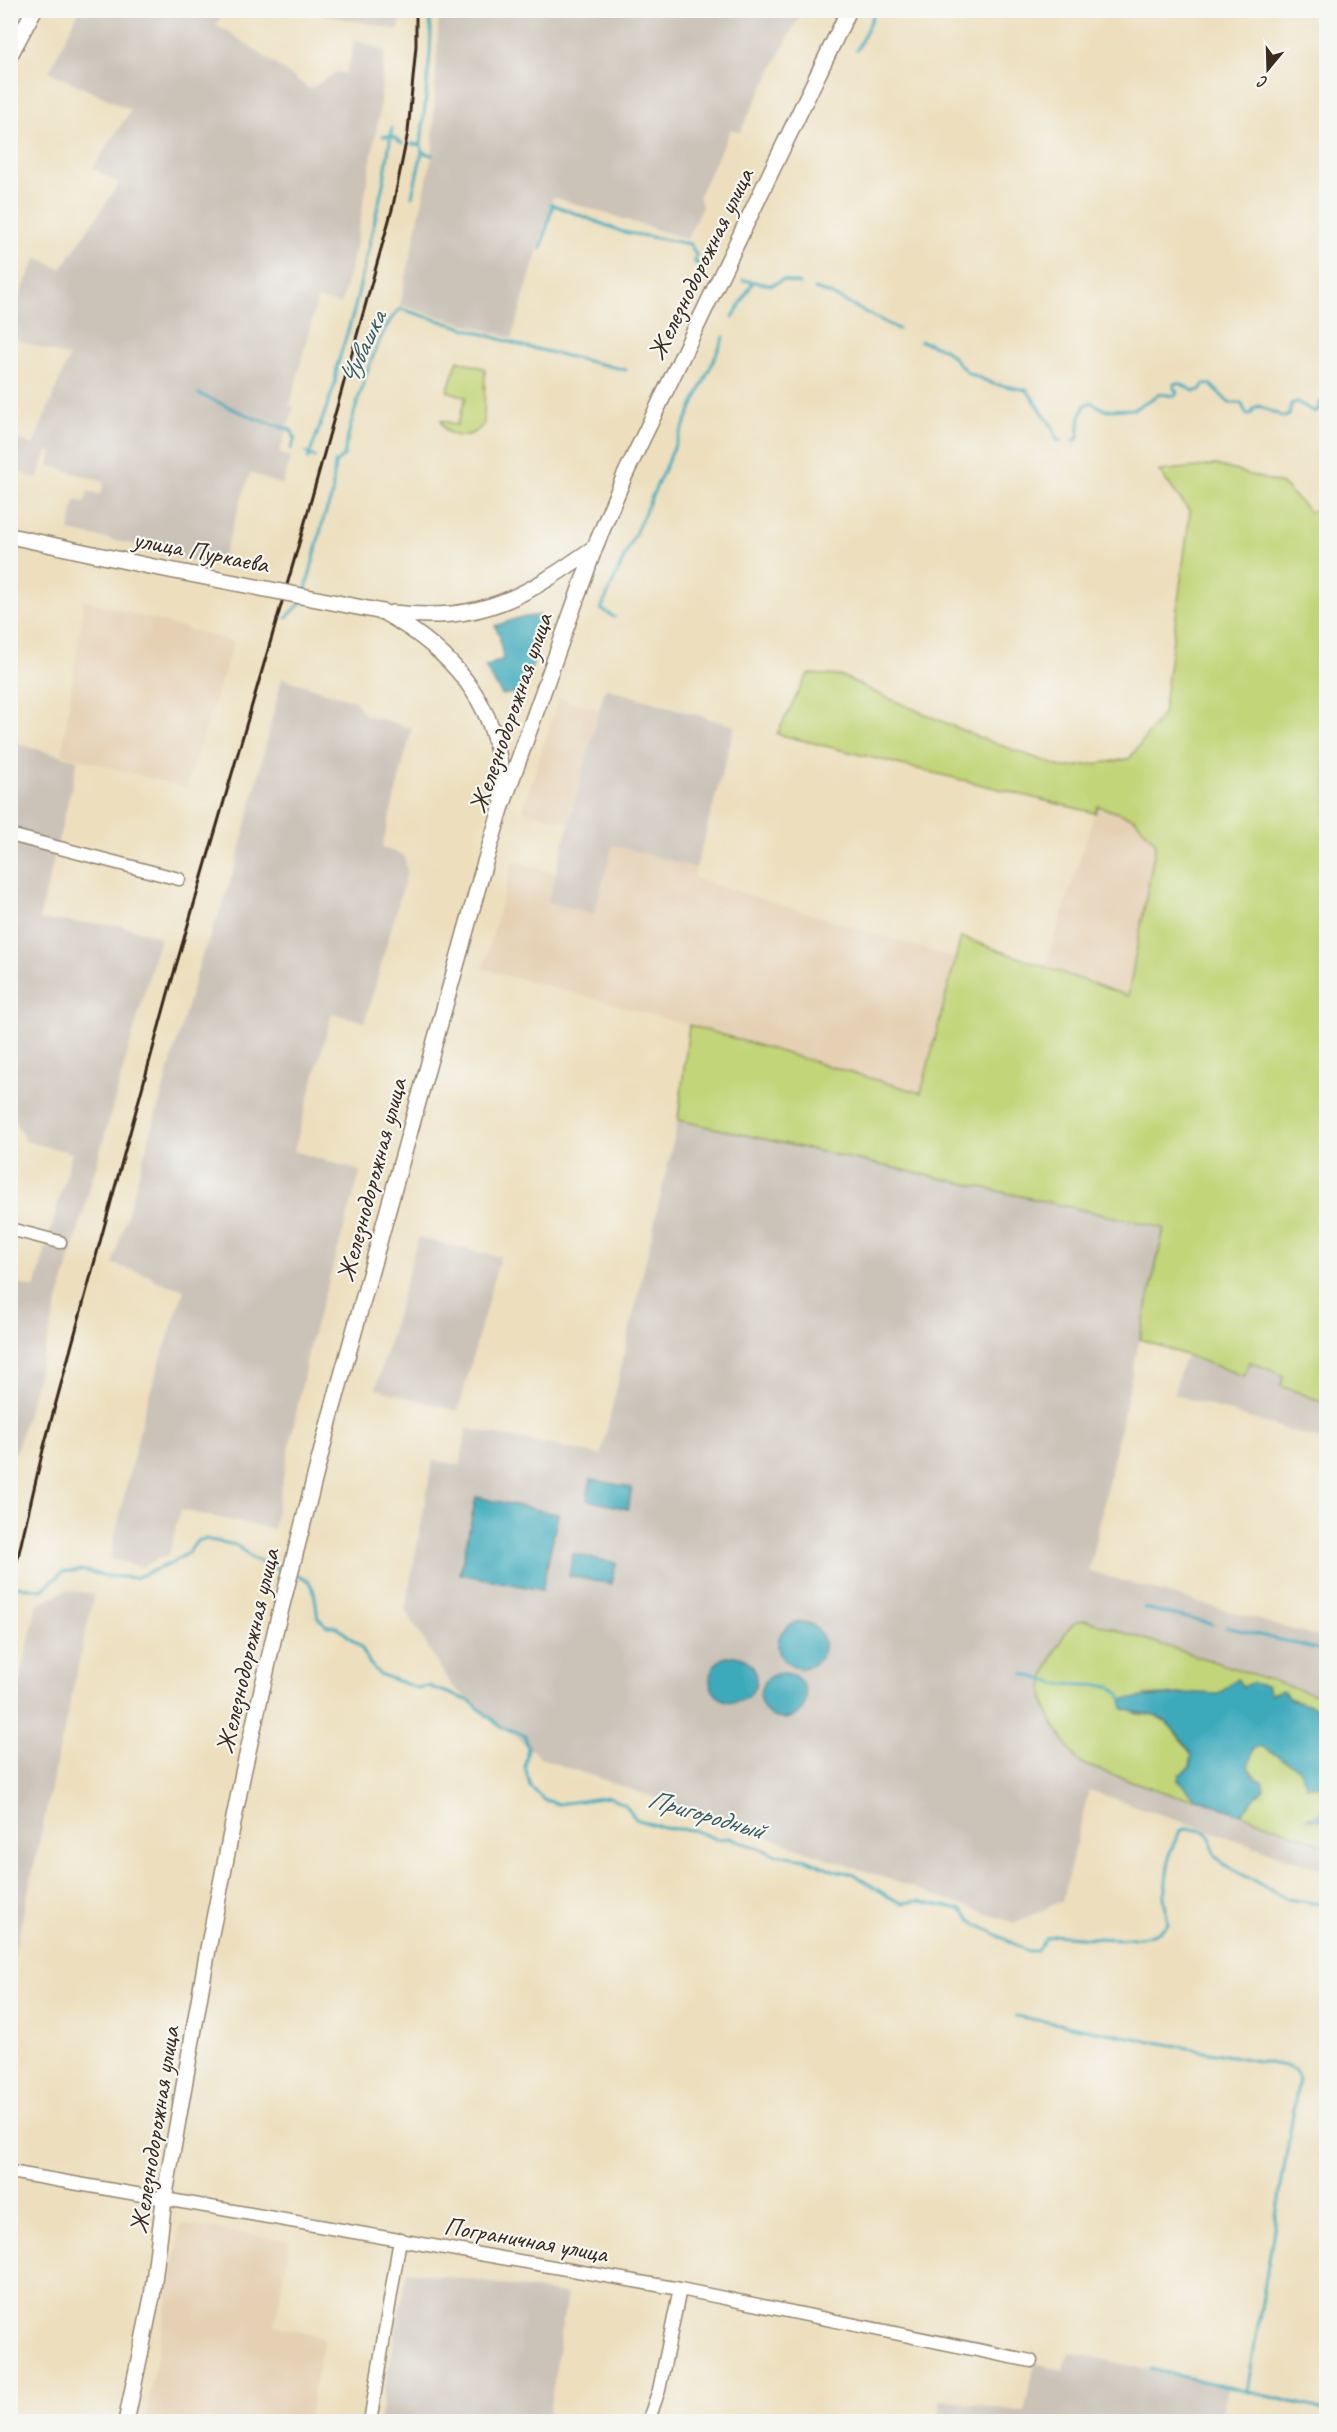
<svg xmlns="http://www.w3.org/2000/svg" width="1337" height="2432" viewBox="0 0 1337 2432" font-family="Caveat,sans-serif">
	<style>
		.built { fill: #e5d0b4 }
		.industrial { fill: #cbc2b8 }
		.green { fill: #c2d579; stroke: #7e804c; stroke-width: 1.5 }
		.water { fill: #3daabc; stroke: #3c6a6d; stroke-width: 1.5 }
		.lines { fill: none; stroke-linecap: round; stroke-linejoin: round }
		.stream { stroke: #3daabc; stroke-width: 3 }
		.minor-casing { stroke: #94846e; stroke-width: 15 }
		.major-casing { stroke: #94846e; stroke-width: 18 }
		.minor { stroke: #fff; stroke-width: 12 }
		.major { stroke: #fff; stroke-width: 15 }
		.rail { stroke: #3b2a1e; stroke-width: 3 }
		.major-bridge-casing { stroke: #94846e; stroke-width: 18; stroke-linecap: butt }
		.major-bridge { stroke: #fff; stroke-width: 15 }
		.labels { text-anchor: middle; stroke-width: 4.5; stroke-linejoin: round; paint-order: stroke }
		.street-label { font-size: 26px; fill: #3b2a1e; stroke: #f6f6f2 }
		.water-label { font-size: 27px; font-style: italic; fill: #3c5d5d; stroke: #f6f6f2 }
	</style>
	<rect width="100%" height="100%" fill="#f6f6f2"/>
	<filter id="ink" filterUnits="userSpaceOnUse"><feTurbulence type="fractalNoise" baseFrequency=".0167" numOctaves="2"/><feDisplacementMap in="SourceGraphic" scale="12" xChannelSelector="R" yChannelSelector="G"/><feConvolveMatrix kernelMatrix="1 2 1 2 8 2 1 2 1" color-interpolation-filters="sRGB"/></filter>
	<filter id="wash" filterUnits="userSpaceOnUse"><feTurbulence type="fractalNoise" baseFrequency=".008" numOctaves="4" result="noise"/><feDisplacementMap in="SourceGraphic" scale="24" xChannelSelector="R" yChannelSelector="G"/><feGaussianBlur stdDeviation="1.35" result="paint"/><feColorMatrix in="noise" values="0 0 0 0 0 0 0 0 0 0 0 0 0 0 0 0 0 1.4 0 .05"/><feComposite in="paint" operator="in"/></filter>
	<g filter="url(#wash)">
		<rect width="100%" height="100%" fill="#eddfbd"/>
		<path class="built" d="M84 600 234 642 186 788 62 754Z
			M558 698 599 710 569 823 523 810Z
			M1097 806 1135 819 1156 843 1128 997 1043 972Z
			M613 845 696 868 694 878 954 958 940 1024 921 1093 610 1003 483 969 513 860 555 873 548 902Z
			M181 2224 290 2241 275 2325 324 2338 308 2421H145Z"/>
		<path class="industrial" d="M79 11H223L216 26 228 31 310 89 337 72 346 74 355 40 385 51 379 115 356 246 341 304 317 299 290 406 294 407 279 453 291 458 282 485 250 473 220 566 136 549V545L69 531 75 500 85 502 88 491 100 495 104 482 49 465 52 453 47 450 37 478 19 472 13 488H11V436L33 445 69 357 11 338V313L37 257 61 269 119 184 93 168 131 110 49 72Z
			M307 11H402L399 30Z
			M439 11V10L802 11 740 132 731 129 699 195 702 207 687 239 553 197 512 338 400 305 432 156Z
			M282 678 355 701 365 715 412 728 382 848 404 855 407 872 365 1022 332 1013 294 1151 361 1171 310 1344 273 1529 180 1510 169 1554 141 1567 110 1558 145 1407 184 1290 157 1281 150 1276 113 1264 201 958 223 904 239 854Z
			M605 688 735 726 696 868 613 845 594 914 548 902Z
			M11 742 78 760 39 920 118 925 160 937 16 1453 10 1452 11 1282 35 1288 72 1153 25 1141 11 1114Z
			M678 1120 1164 1228 1089 1571 1326 1639V1871L1089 1790 1062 1901 1014 1923 543 1759 451 1685 405 1610 433 1460 460 1465 467 1429 601 1455Z
			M418 1238 500 1257 458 1411 376 1389Z
			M1185 1357 1244 1376 1250 1362 1283 1375 1282 1387 1326 1403V1442L1173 1394Z
			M67 1590 94 1594 11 1969V1725L37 1604Z
			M407 2271 567 2294 548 2421H379Z
			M1069 2352 1228 2388 1220 2421 939 2422V2399L1024 2412 1035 2363 1064 2370Z"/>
		<path class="green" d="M458 360 485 369 484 423C475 439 446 443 441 420L457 425 466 397 447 391Z
			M1216 465 1282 484 1310 512 1326 509V1403L1281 1386 1283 1375 1250 1362 1244 1376 1140 1339 1164 1228 678 1120 689 1025 921 1093 961 937 1128 996 1156 843 1135 819 1098 806 1095 813 777 734 808 674 842 676 881 695 978 737 1064 768 1129 759 1163 714 1190 512 1159 471Z
			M1086 1620 1326 1698V1717C1304 1697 1272 1695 1243 1687L1237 1679 1219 1694 1194 1693 1144 1696 1136 1714 1156 1716 1171 1727 1192 1755 1190 1767 1179 1775 1178 1780 1196 1798 1175 1796 1082 1764 1076 1759C1046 1712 1028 1696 1060 1642 1067 1630 1071 1621 1086 1620Z
			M1261 1746 1299 1769 1326 1790V1802L1320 1814 1309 1817 1326 1822V1846L1241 1814 1264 1788 1248 1767 1253 1749Z"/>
		<path class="water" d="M540 615 545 622C541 646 531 669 522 692L502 695 485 667 503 659 499 634 495 626 518 618Z
			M591 1479 632 1488 628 1509 587 1500Z
			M476 1497 558 1514 542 1590 460 1574Z
			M573 1554 616 1563 611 1584 569 1576Z
			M778 1645a23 23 0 1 1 46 0a23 23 0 1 1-46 0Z
			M710 1679a23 23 0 1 1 46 0a23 23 0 1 1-46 0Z
			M760 1696a23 23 0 1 1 46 0a23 23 0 1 1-46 0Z
			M1237 1679 1243 1687 1251 1683 1266 1686 1270 1694 1283 1690 1289 1699 1314 1706 1326 1717V1822L1307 1818 1320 1814 1326 1802V1790L1318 1786H1307L1299 1769 1261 1746 1253 1749 1248 1767 1254 1778 1262 1781 1264 1788 1241 1814 1196 1798 1178 1780 1179 1775 1190 1767 1192 1755C1183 1741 1172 1722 1156 1716 1147 1713 1134 1713 1123 1709L1122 1699 1194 1693 1219 1694Z"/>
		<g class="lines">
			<path class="stream" d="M428 10 431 30 430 53 421 145 422 152 432 155
				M857 50 876 10
				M383 136H392L402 143
				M412 144 421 145
				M412 196 422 152
				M551 204 623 232 690 244 696 255 695 263 701 265
				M541 249 553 204
				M743 280 771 285 783 280 800 284
				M815 289 830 294 898 329
				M733 317 753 282
				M921 341 946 350 968 373 994 384 1027 390 1053 428 1057 440 1061 441
				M199 394 254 418 291 430 295 438 291 449
				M1074 441 1078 438 1080 417 1085 405 1091 402 1105 410 1134 409 1160 394 1175 396 1177 392 1174 388V384L1179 383 1194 391 1200 390 1204 384H1210L1229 403H1241L1247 415 1252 413 1254 408 1259 406 1284 417 1289 415 1291 404 1297 402 1315 412 1318 410 1319 404 1323 401 1326 403
				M306 453 315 457
				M308 459 335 384 337 366 354 311 384 180 392 128
				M305 593 324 517 332 496 335 463 344 456C348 428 378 322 401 309L523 346 626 370
				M614 617 601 609 724 337
				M286 618 302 602
				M294 1574C318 1580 314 1597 318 1618L327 1626H336L361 1647 370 1664 379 1674 417 1688 428 1686 470 1701 502 1728 516 1731 525 1736 528 1747 525 1767 530 1786 543 1799 558 1804 609 1797 624 1804 636 1819 663 1828 693 1830 716 1839 731 1838 774 1854 806 1859 833 1870 854 1874 889 1897 902 1903 919 1901 960 1909 976 1924 1028 1951H1037L1046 1938 1055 1935C1082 1937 1149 1947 1168 1924L1164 1896 1170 1852 1180 1831 1187 1828 1206 1832 1211 1838 1214 1854 1223 1864 1287 1899 1326 1905
				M10 1585 42 1590 63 1572 82 1570 106 1576 135 1578 172 1563 189 1552 197 1541 205 1539 236 1545 252 1558 284 1571
				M1144 1608 1212 1624
				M1226 1627 1326 1651
				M1024 1674 1057 1684 1111 1686 1125 1701
				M1016 2016 1285 2066 1295 2070 1299 2078 1247 2392
				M1151 2369 1326 2410"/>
		</g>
	</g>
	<g filter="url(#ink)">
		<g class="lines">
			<g class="minor-casing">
				<path id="minor" d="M10 835 179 879
					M10 1229 60 1242
					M10 2172 680 2289 1031 2361
					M370 2422 400 2239
					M648 2422 659 2390 680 2289"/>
			</g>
			<g class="major-casing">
				<path id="major" d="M10 55 34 10
					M10 536 149 566
					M383 612C455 652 505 711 501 797
					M392 613C483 623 524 597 595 547
					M126 2422 152 2297 164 2200 208 1949 243 1773 275 1632 330 1418 483 869 501 809 595 547 624 477 849 10"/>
			</g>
			<use href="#minor" class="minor"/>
			<use href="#major" class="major"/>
			<path class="rail" d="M10 1591 43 1450 169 990 298 547 393 206 408 132 416 46V10"/>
			<g class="major-bridge-casing">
				<path id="major-bridge" d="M149 566 383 612"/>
			</g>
			<use href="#major-bridge" class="major-bridge"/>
		</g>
	</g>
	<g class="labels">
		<g class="street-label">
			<text transform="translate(700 264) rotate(-64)" y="9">Железнодорожная улица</text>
			<text transform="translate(201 551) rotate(11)" y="9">улица Пуркаева</text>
			<text transform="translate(510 713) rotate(-71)" y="9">Железнодорожная улица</text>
			<text transform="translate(371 1180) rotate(-75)" y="9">Железнодорожная улица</text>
			<text transform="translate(247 1651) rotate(-77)" y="9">Железнодорожная улица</text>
			<text transform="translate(154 2130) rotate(-81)" y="9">Железнодорожная улица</text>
			<text transform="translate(526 2239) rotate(10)" y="9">Пограничная улица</text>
		</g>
		<g class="water-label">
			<text transform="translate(362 348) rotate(-65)" y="9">Чувашка</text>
			<text transform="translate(706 1814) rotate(16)" y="9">Пригородный</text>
		</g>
	</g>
	<rect width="1337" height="2432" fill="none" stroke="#f6f6f2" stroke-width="36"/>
	<g transform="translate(1268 69) rotate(199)" stroke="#f6f6f2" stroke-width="4.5" paint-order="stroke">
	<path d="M0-4.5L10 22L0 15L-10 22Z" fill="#3b2a1e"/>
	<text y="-9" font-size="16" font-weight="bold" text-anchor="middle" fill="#3b2a1e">С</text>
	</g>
</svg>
